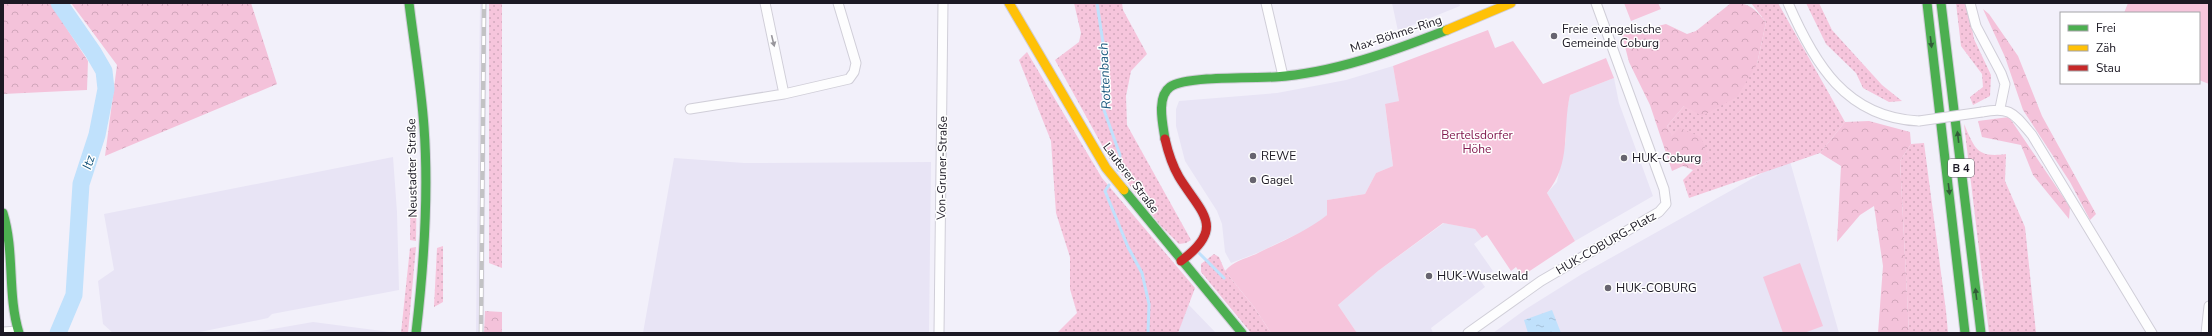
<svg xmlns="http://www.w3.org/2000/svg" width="2212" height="336" viewBox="0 0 2212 336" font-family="'Nunito Sans',sans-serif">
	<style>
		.built { fill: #e8e4f5 }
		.grass { fill: url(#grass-dots) }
		.forest { fill: url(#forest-crowns) }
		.park { fill: #f6c5dc }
		.water { fill: url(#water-ripples) }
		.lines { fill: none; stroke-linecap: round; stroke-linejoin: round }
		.stream { stroke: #c0e1fc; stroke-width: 3 }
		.river { stroke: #c0e1fc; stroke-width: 17 }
		.street-casing { stroke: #d0ced8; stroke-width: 11 }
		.fast-casing { stroke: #d0ced8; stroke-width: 11 }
		.slow-casing { stroke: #d0ced8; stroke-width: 11 }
		.jam-casing { stroke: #d0ced8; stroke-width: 11 }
		.street { stroke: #fdfdfe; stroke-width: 9 }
		.fast { stroke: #4caf50; stroke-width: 9 }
		.slow { stroke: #ffc107; stroke-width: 9 }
		.jam { stroke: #c62828; stroke-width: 9 }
		.rail-casing { stroke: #c2c2c4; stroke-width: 4.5 }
		.rail { stroke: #fff; stroke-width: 3; stroke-dasharray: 9; stroke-linecap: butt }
		.street-bridge-casing { stroke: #d0ced8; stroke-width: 11; stroke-linecap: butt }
		.street-bridge { stroke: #fdfdfe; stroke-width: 9 }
		.oneway { fill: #98969c }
		.oneway2 { fill: #325c38 }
		.poi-dot { fill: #67646f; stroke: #fff; stroke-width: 1.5 }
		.labels { text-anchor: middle; stroke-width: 3; stroke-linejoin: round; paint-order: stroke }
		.shield { fill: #fff; stroke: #605e66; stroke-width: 1 }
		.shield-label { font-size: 11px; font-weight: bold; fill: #1c1924 }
		.poi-label { font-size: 12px; fill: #1c1924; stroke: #fff; text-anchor: start }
		.street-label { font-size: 12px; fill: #1c1924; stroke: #fff }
		.park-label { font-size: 12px; fill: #81194e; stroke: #fff }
		.water-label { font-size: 13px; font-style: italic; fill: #1c597f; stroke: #fff }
	</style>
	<defs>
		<pattern id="grass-dots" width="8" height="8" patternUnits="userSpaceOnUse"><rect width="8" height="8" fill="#f6c5dc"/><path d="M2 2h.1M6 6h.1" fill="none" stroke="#d2a9bd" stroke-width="1.8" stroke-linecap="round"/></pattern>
		<pattern id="forest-crowns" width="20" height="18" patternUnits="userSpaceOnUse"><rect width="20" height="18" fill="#f4c2da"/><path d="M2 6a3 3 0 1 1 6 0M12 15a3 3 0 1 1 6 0" fill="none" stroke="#d1a6bb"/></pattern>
		<pattern id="water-ripples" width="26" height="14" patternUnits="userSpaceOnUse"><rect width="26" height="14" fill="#c0e1fc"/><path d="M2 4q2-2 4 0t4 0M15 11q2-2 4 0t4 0" fill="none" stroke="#a4c0d8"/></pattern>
	</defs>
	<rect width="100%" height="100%" fill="#f2f0fa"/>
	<path class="built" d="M480 3H487L484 333H476Z
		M1392 3H1459L1460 6 1398 31Z
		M1393 66 1399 101 1385 105 1393 166 1376 173 1365 194 1327 200V215L1312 227 1257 253 1231 263 1225 252 1222 224 1217 211 1185 161 1176 126V109L1179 101 1277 93 1346 80Z
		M1614 78 1619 103 1653 196 1575 241 1547 193 1557 182 1566 139V114L1570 95Z
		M393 157 397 212 399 290 272 314 268 318 195 333H113L103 324 98 281 114 270 104 214Z
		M674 158 744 163 931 162 929 333H643Z
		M1789 158 1839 333H1493L1526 309 1582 274Z
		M1444 223 1475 229 1482 238 1474 244 1493 271 1480 280 1485 287 1431 328 1433 333H1357L1338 305 1378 271Z
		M1188 304 1216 333H1178Z
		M313 322 390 332V333H250Z"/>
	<path class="grass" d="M489 3H502V268L489 263Z
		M1074 3H1122L1123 10 1147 54 1131 71 1126 96 1127 125 1191 240 1186 243 1179 244 1160 225 1109 158 1055 60 1079 42 1081 33Z
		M1751 3H1778L1845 122 1820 153 1689 198 1683 180 1693 170 1710 160 1672 137 1667 126 1684 106 1757 64 1766 22Z
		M1806 3H1819L1832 30 1882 85 1902 101 1889 102 1863 88 1856 73 1826 44Z
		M1956 3H1967L1974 39 1991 75 1990 96 1973 105 1970 97 1983 87 1982 74 1961 46Z
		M1027 52 1102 178 1195 288 1178 333H1057L1077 313 1070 289V257L1056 213 1051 141 1019 60Z
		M1964 124C1975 149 1977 158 2006 154L2005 181 2025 227 2036 333H1989Z
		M1924 143 1946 311 1948 333H1909L1900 161 1911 144Z
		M417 163 416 241 410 240 411 167Z
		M443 246V302L434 307 437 248Z
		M416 247 408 333H401L410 248Z
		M1214 254 1219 257 1225 271 1254 307 1271 333H1251L1201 272V264Z"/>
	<path class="forest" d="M3 3H50L88 61 87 90 3 94Z
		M71 3H251L277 84 105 156 117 65Z
		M1731 3C1750 3 1754 8 1766 22L1757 64 1737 97 1702 116 1684 106 1667 126 1672 136 1680 128 1701 137 1710 160 1693 170 1683 166 1672 171 1650 105 1629 62 1622 35 1666 24 1687 34 1696 31Z
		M1983 9 1989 14 2018 56 2042 116 2096 214 2090 220 2070 182 2023 110 2005 57Z
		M2009 117 2070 207 2069 219 2033 175 2021 145 1982 137 1978 121Z
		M1869 121 1910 132 1911 144 1900 161 1909 333H1878L1883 266 1874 206 1860 215 1837 242 1841 166 1820 153 1845 122Z
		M485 311 502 312V333H484Z"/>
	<path class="park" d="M1624 3H1658L1661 9 1631 21Z
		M2128 3H2209V84L2199 80V13H2124Z
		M1488 30 1495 48 1513 41 1543 84 1606 58 1614 78 1570 95C1562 130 1572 163 1547 193L1575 241 1522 276 1516 267 1511 271 1487 235 1482 238 1475 229 1443 223 1378 271 1338 305 1357 333H1271L1254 307 1225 271C1234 260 1247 259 1260 252 1283 241 1307 231 1327 215V200L1365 194 1376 173 1393 166 1385 104 1399 101 1393 66Z
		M1800 263 1823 326 1804 333H1783L1763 277Z"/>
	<path class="water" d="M1552 310 1561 333H1528L1524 320Z"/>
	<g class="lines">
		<path class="stream" d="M1097 3 1103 43 1102 73 1104 110 1120 155 1118 170
			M1109 185 1105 191 1128 247 1142 273 1149 304 1148 333
			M1199 253 1224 278"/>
		<path class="river" d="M58 333 74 295 81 184 97 135 106 89 104 71 93 52 59 3"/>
		<g class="street-casing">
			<path id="street" d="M765 3 784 94
				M1266 3 1283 76
				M1788 3C1814 63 1846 118 1919 121
				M1970 3 1976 26 2001 73 2005 84 2000 108
				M690 109 784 94 849 79 854 72 856 63 838 3
				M1982 112C2011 106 2014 114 2032 135L2152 333
				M3 332 18 331 17 333
				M939 333 943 3
				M1468 333 1541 281 1659 212 1666 204 1664 189 1596 3
				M2206 333 2209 306"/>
		</g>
		<g class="fast-casing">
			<path id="fast" d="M409 3C414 44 421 85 424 127 429 196 424 265 416 333
				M1927 3 1965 333
				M1941 3 1981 333
				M1165 139C1163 125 1156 97 1170 87 1185 76 1254 78 1275 77 1334 73 1393 51 1447 30
				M1124 190 1242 333
				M3 213C15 252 7 294 19 333"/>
		</g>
		<g class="slow-casing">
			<path id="slow" d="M1009 3 1106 168 1124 190
				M1447 30 1511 3"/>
		</g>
		<g class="jam-casing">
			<path id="jam" d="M1165 139C1168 152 1172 165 1179 177 1201 213 1227 227 1181 261"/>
		</g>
		<use href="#street" class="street"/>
		<use href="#fast" class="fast"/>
		<use href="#slow" class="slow"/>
		<use href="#jam" class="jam"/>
		<g class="rail-casing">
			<path id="rail" d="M481 333 484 3"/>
		</g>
		<use href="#rail" class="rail"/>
		<g class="street-bridge-casing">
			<path id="street-bridge" d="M1919 121 1982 112"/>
		</g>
		<use href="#street-bridge" class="street-bridge"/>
	</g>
	<defs><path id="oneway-solid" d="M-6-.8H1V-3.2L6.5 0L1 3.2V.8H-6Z"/></defs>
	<use class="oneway" href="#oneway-solid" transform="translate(773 41) rotate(76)"/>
	<g class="oneway2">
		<use href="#oneway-solid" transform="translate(1931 42) rotate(83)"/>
		<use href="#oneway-solid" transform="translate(1958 137) rotate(-97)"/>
		<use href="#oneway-solid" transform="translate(1949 189) rotate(83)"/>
		<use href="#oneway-solid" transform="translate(1976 294) rotate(-97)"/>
	</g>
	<g class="poi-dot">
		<circle cx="1554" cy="36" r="4"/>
		<circle cx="1253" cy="156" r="4"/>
		<circle cx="1624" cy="158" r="4"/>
		<circle cx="1253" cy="180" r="4"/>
		<circle cx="1429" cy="276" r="4"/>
		<circle cx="1608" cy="288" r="4"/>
	</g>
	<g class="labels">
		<rect class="shield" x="1948" y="159" width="26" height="18" rx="3"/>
		<g class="shield-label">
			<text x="1961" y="172">B 4</text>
		</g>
		<g class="poi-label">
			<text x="1562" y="33">Freie evangelische<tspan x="1562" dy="14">Gemeinde Coburg</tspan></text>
			<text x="1261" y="160">REWE</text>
			<text x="1632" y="162">HUK-Coburg</text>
			<text x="1261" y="184">Gagel</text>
			<text x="1437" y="280">HUK-Wuselwald</text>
			<text x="1616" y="292">HUK-COBURG</text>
		</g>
		<g class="street-label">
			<text transform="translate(1396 34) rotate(-18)" y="4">Max-Böhme-Ring</text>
			<text transform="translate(412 168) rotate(-91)" y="4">Neustadter Straße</text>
			<text transform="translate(942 168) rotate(-89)" y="4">Von-Gruner-Straße</text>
			<text transform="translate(1131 178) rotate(53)" y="4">Lauterer Straße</text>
			<text transform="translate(1606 243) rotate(-30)" y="4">HUK-COBURG-Platz</text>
		</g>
		<g class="park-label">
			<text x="1477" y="139">Bertelsdorfer<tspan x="1477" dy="14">Höhe</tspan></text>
		</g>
		<g class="water-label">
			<text transform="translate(1104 76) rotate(-93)" y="5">Rottenbach</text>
			<text transform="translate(88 162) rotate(-72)" y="5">Itz</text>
		</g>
	</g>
	<rect width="2212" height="336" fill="none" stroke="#1c1924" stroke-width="8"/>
	<rect x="2060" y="12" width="140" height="72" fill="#ffffff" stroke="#a4a3a7"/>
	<rect x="2068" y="25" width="20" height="6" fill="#4caf50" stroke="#a4a3a7"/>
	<text x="2096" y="32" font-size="12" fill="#1c1924">Frei</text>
	<rect x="2068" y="45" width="20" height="6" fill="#ffc107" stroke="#a4a3a7"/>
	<text x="2096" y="52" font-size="12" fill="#1c1924">Zäh</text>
	<rect x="2068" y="65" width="20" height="6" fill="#c62828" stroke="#a4a3a7"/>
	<text x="2096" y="72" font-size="12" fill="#1c1924">Stau</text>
</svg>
